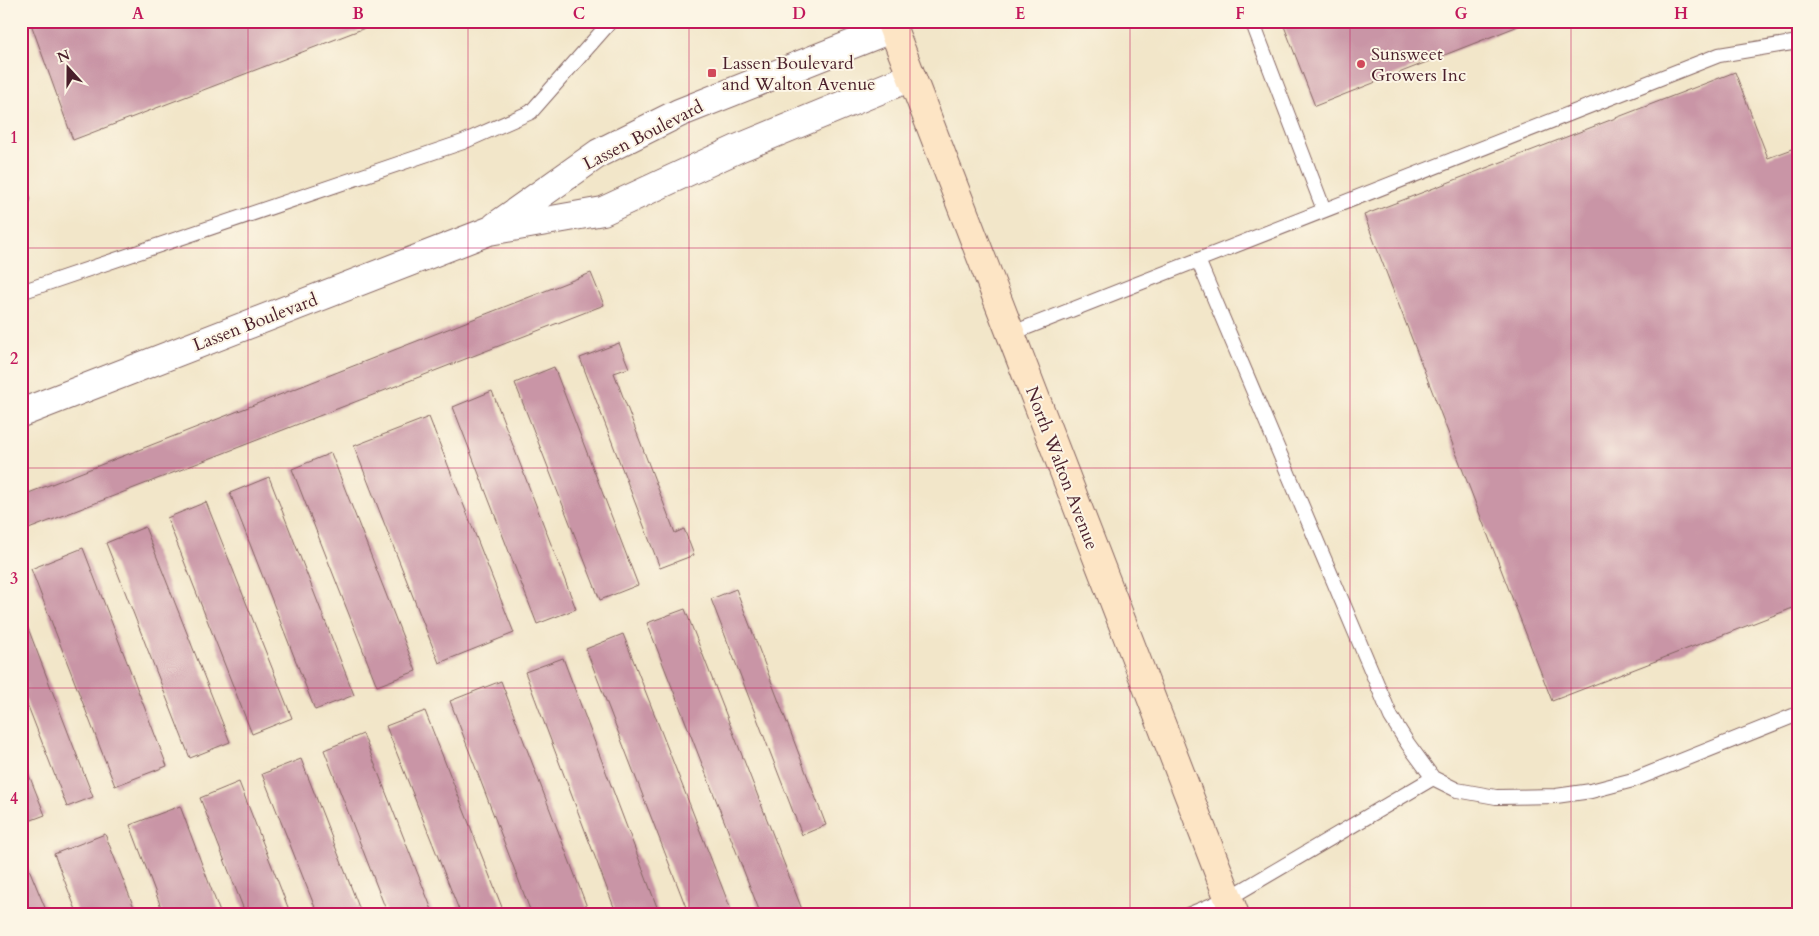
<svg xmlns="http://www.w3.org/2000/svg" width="1819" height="936" viewBox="0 0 1819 936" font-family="Cardo,serif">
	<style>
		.building { fill: #c995a6 }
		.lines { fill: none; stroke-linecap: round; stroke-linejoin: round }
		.service-casing { stroke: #856562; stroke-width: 16 }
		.tertiary-casing { stroke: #856562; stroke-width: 30 }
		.secondary-casing { stroke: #856562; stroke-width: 30 }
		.service { stroke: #fff; stroke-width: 14 }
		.tertiary { stroke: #fff; stroke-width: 28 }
		.secondary { stroke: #fde5c5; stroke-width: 28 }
		.grid { fill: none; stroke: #c2185b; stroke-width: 1; stroke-opacity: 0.55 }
		.poi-dot { fill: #d1495b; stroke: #fcf5e5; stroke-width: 2 }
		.labels { text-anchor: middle; stroke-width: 4; stroke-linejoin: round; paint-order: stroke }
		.poi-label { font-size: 18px; fill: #4a1f2b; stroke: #fcf5e5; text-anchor: start }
		.street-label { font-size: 18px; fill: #4a1f2b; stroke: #fcf5e5 }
		.neatline { fill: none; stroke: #c2185b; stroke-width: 2 }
		.grid-label { font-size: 16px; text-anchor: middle; font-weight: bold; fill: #c2185b }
	</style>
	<rect width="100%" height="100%" fill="#fcf5e5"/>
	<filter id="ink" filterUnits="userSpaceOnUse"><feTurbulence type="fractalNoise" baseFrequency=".02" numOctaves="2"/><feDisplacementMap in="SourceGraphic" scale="10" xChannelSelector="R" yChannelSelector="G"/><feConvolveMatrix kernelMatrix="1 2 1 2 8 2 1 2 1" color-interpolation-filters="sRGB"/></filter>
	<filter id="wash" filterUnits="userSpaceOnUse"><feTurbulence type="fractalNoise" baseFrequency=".0096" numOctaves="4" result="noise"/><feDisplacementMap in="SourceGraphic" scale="20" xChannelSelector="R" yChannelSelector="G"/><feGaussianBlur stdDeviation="1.12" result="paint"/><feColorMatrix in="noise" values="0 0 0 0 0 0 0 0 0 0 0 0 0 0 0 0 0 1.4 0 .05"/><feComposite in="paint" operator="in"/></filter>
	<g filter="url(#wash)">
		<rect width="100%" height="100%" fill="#f2e6c9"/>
		<g id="blocks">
			<path class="building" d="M30 21H383L73 140Z
				M1282 21H1531L1315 106Z
				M1735 72 1768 158 1798 147V606L1552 701 1364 215Z
				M591 273 604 305 21 532V496Z
				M619 343 629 368 614 373 675 533 684 529 694 555 660 568 580 358Z
				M554 367 638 585 600 600 515 383Z
				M492 391 576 609 537 624 453 407Z
				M429 417 514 633 439 663 354 446Z
				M331 453 416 671 377 686 292 469Z
				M269 477 354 695 315 710 230 493Z
				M206 502 292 718 252 734 167 518Z
				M145 527 230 742 190 758 106 543Z
				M83 548 167 766 115 786 31 569Z
				M736 589 826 825 802 835 711 599Z
				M685 609 803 912 796 915H761L647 623Z
				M21 610 93 797 67 807 21 688Z
				M623 634 733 915H689L586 649Z
				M563 658 660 915H617L525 672Z
				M501 681 590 915H532L450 701Z
				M425 711 505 915H461L386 726Z
				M363 734 434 915H388L324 750Z
				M21 755 45 815 21 824Z
				M301 759 362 915H318L262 774Z
				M239 782 291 915H246L200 798Z
				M180 806 221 915H164L130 825Z
				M105 834 137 915H78L54 854Z
				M27 864 48 915H21V866Z"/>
		</g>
	</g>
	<g filter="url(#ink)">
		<use href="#blocks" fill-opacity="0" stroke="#856562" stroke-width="1"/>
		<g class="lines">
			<g class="service-casing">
				<path id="service" d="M1252 21 1324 210
					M21 194 23 199 21 201
					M1198 260 1391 717 1408 744 1433 778 1457 790 1496 797 1556 796 1591 791 1633 780 1798 714
					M21 292 463 142 531 112 611 21
					M1010 334 1719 55 1798 42
					M1188 915 1229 898 1433 778"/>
			</g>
			<g class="tertiary-casing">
				<path id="tertiary" d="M496 226 599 153 679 113 893 28
					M21 413 489 231 603 211 739 148 911 77"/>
			</g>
			<g class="secondary-casing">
				<path id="secondary" d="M890 21 1235 915"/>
			</g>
			<use href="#service" class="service"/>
			<use href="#tertiary" class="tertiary"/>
			<use href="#secondary" class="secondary"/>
		</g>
	</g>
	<path class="grid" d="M248 21V915M468 21V915M689 21V915M910 21V915M1130 21V915M1350 21V915M1571 21V915M21 248H1798M21 468H1798M21 688H1798"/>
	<g class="poi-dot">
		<circle cx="1361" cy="64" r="5"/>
		<rect x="707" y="68" width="10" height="10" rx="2.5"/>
	</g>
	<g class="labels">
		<g class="poi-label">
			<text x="1371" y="60">Sunsweet<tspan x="1371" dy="21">Growers Inc</tspan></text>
			<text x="722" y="69">Lassen Boulevard<tspan x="722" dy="21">and Walton Avenue</tspan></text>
		</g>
		<g class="street-label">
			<text transform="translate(643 135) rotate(-27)" y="6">Lassen Boulevard</text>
			<text transform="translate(255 322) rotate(-21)" y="6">Lassen Boulevard</text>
			<text transform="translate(1062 468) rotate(69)" y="6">North Walton Avenue</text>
		</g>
	</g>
	<rect width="1819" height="936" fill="none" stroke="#fcf5e5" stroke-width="55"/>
	<g transform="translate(68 68) rotate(339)" stroke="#fcf5e5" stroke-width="4" paint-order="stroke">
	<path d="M0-4L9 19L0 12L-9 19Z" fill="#4a1f2b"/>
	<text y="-8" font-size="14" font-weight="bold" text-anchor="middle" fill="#4a1f2b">N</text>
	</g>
	<rect x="28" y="28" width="1764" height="880" class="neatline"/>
	<g class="grid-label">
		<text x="138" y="19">A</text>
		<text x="358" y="19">B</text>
		<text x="579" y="19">C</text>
		<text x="799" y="19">D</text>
		<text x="1020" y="19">E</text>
		<text x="1240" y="19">F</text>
		<text x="1461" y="19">G</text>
		<text x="1681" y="19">H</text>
		<text x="14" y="143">1</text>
		<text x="14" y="364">2</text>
		<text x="14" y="584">3</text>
		<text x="14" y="804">4</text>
	</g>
</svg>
